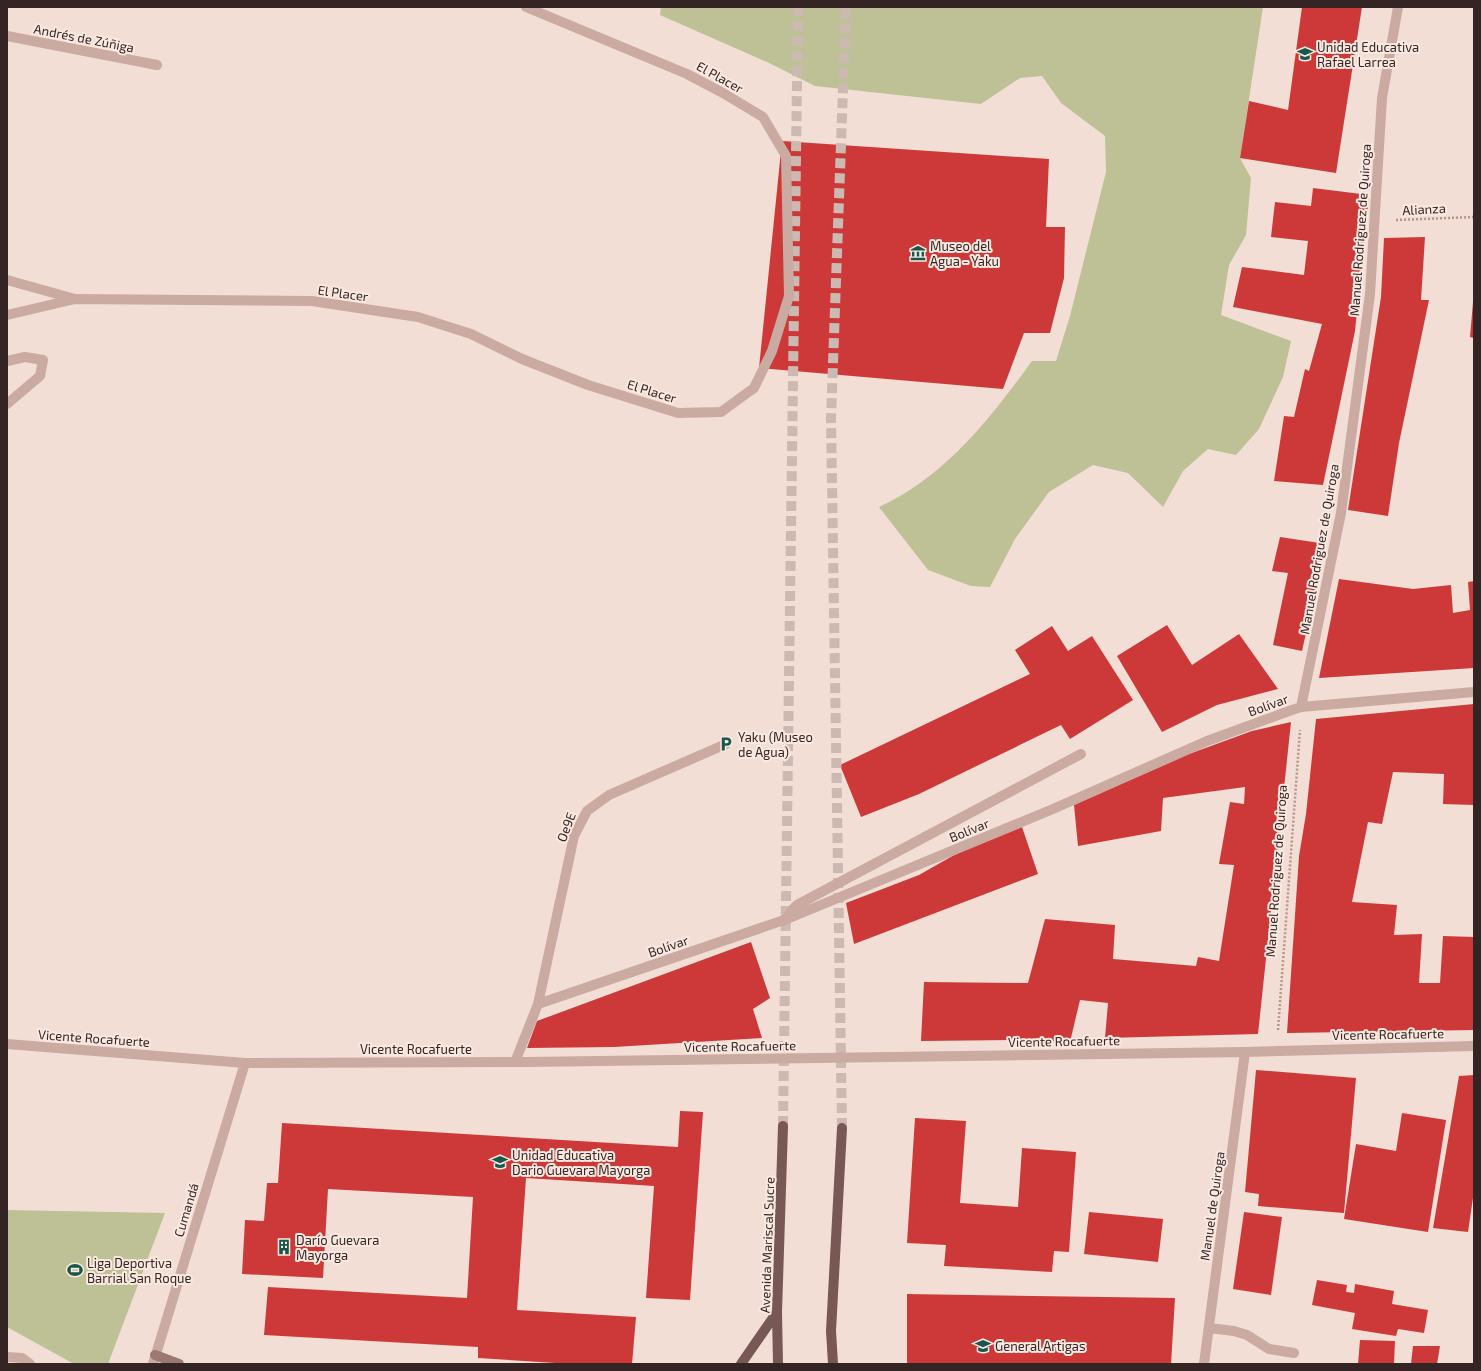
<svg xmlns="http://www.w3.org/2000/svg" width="1481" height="1371" viewBox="0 0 1481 1371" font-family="'Exo 2',sans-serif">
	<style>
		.green { fill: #bdc195 }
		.building { fill: #cd3938 }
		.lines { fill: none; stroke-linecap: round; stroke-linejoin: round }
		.primary-tunnel { stroke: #ccb9b2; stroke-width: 10; stroke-dasharray: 10 5; stroke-linecap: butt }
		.path { stroke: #b6948b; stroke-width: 2.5; stroke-dasharray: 2 2; stroke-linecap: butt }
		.service { stroke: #caaaa1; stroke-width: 10 }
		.minor { stroke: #caaaa1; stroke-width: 10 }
		.secondary { stroke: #9d7872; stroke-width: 10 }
		.primary { stroke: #775854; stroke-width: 10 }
		.labels { text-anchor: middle; stroke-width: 4; stroke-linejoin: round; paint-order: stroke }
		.street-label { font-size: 13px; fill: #342524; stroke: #fae9e1 }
		.poi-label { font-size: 13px; fill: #342524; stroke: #fae9e1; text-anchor: start }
	</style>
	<rect width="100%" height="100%" fill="#f2ded5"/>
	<path class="green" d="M661 7H1263L1240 158 1251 178 1246 235 1229 265 1221 315 1291 341 1283 377 1259 429 1236 455 1208 449 1183 471 1163 507 1128 473 1093 465 1049 492 1015 539 990 587 971 586 928 570 879 507C945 477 990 419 1032 361H1056L1070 316 1106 172 1105 136 1061 103 1042 76 1020 78 981 104 815 86 767 62 660 15Z
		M7 1210 165 1213 108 1364H74L7 1327Z"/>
	<path class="building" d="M1302 7H1362L1336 173 1240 158 1249 101 1288 110Z
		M782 141 1049 159 1046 227H1065L1064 278 1050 333H1024L1003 389 759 368Z
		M1313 188 1369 195 1355 331 1323 485 1274 481 1284 416 1294 417 1305 369 1309 371 1322 324 1233 307 1242 267 1304 275 1308 241 1271 237 1275 202 1311 206Z
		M1425 237 1421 300H1429L1399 443 1388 516 1348 510 1381 297 1384 238Z
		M1473 302H1474V338L1470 337Z
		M1280 537 1326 544 1302 651 1273 645 1288 573 1272 571Z
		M1339 579 1413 589 1451 585 1453 613 1470 610 1468 582 1474 581V668L1319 678Z
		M1167 625 1192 665 1239 634 1278 689 1217 705 1162 732 1117 656Z
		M1052 626 1068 651 1092 636 1133 700 1070 739 1061 725 919 794 861 817 840 765 1030 674 1015 650Z
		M1474 704V805L1443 804 1444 774 1393 772 1382 824 1368 822 1352 902 1397 905 1394 935 1422 934 1419 983H1440L1443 936 1474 937V1030L1287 1033 1299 856 1306 814 1316 719Z
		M1291 722 1258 1034 1105 1038 1108 1003 1080 1000 1070 1042 1013 1040 921 1041 924 982 1028 983 1045 919 1115 925 1113 959 1196 966 1198 957 1219 961 1234 865 1219 864 1230 802 1244 804 1245 787 1163 798 1161 831 1078 846 1074 805 1178 758 1252 731Z
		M1022 827 1038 874 854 944 846 903 919 875 963 850Z
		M751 942 770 998 753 1009 762 1038 614 1047 527 1048 537 1021Z
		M1256 1070 1356 1078 1344 1213 1258 1206 1259 1194 1245 1192Z
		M1474 1075V1191L1468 1232 1433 1228 1459 1076Z
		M680 1111 703 1112 690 1300 646 1298 654 1186 526 1178 517 1310 636 1317 632 1364H571L478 1358V1347L264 1335 268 1287 467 1298 473 1197 328 1189 323 1278 242 1274 245 1220 264 1221 267 1183H278L282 1123 678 1147Z
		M1402 1113 1446 1120 1428 1232 1344 1219 1356 1144 1396 1151Z
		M915 1118 966 1121 960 1203 1018 1207 1022 1148 1076 1152 1069 1252 1054 1251 1052 1272 944 1266 946 1245 907 1243Z
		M1089 1212 1163 1219 1158 1262 1084 1254Z
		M1244 1212 1282 1217 1271 1295 1233 1289Z
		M1317 1280 1347 1285 1346 1292 1354 1293 1355 1284 1394 1291 1392 1304 1428 1310 1424 1333 1398 1329 1396 1336 1352 1329 1355 1313 1312 1305Z
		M907 1294 1175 1298 1171 1364H907Z
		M1360 1340 1395 1341 1394 1364H1358Z
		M1413 1346H1440L1437 1364H1411Z"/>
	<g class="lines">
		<path class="primary-tunnel" d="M783 1126 798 7
			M842 1128 831 418 846 7"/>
		<path class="path" d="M1396 220 1474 217
			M1278 1030 1300 730"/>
		<path class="service" d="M7 280 75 299
			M1209 1328 1234 1331 1247 1335 1269 1349 1294 1353"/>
		<path class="minor" d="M7 36 157 65
			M7 315 75 299 312 301 418 317 471 334 522 359 588 385 678 413 721 412 754 388 772 351 789 296 786 156 763 117 723 93 687 74 526 7
			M7 361 25 357 43 360 40 376 7 404
			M1301 707 1341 513 1370 294 1382 98 1398 7
			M787 919 791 911 797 905 1081 754
			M538 1004 787 919 1053 809 1207 741 1292 710 1301 707 1474 692
			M7 1044 245 1063 527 1062 1245 1052 1474 1046
			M515 1062 538 1004 574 836 587 811 609 795 726 744
			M7 1357 22 1358 30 1364
			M153 1364 245 1063
			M1204 1364 1245 1052"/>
		<path class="secondary" d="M155 1355 179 1364"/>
		<path class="primary" d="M741 1364 777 1312
			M778 1364 777 1312 783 1126
			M833 1364 831 1331 842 1128"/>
	</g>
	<defs>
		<g id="school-bare" transform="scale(1.2)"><path d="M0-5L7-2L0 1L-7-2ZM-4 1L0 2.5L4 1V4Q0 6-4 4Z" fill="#18574c" stroke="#fae9e1" stroke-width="2.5" paint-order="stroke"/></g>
		<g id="museum-bare" transform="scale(1.2)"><path d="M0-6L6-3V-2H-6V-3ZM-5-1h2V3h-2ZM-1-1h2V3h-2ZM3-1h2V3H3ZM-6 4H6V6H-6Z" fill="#18574c" stroke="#fae9e1" stroke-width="2.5" paint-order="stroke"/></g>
		<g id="parking-bare" transform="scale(1.2)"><path d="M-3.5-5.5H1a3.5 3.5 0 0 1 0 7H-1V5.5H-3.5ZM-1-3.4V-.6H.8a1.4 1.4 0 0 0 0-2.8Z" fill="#18574c" stroke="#fae9e1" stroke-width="2.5" paint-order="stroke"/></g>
		<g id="building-bare" transform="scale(1.2)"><path d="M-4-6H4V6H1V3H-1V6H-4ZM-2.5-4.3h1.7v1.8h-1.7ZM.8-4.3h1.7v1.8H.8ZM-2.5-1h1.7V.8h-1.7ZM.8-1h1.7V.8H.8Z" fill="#18574c" stroke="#fae9e1" stroke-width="2.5" paint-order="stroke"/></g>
		<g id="stadium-bare" transform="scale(1.2)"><path d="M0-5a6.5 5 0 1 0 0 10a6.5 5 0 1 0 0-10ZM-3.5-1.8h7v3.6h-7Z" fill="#18574c" stroke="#fae9e1" stroke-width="2.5" paint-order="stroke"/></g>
	</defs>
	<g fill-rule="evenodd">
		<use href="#school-bare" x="1305" y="54"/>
		<use href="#museum-bare" x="918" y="253"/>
		<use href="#parking-bare" x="726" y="744"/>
		<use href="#school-bare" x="500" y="1162"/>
		<use href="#building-bare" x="284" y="1247"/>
		<use href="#stadium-bare" x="75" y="1270"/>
		<use href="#school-bare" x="983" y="1346"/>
	</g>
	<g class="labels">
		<g class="street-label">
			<text transform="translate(84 38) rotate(11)" y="5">Andrés de Zúñiga</text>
			<text transform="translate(720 77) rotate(29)" y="5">El Placer</text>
			<text transform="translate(1424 209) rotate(-3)" y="5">Alianza</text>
			<text transform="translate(1360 230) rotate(-86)" y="5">Manuel Rodriguez de Quiroga</text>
			<text transform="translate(343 293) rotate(8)" y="5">El Placer</text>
			<text transform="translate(652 391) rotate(17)" y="5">El Placer</text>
			<text transform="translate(1319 549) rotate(-80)" y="5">Manuel Rodriguez de Quiroga</text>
			<text transform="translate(1268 705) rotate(-20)" y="5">Bolívar</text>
			<text transform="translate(566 827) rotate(-69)" y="5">Oe9E</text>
			<text transform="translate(969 830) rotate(-22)" y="5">Bolívar</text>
			<text transform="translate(1276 871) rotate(-86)" y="5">Manuel Rodriguez de Quiroga</text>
			<text transform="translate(668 946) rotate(-19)" y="5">Bolívar</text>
			<text transform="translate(1388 1034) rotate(-1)" y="5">Vicente Rocafuerte</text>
			<text transform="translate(94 1038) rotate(4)" y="5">Vicente Rocafuerte</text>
			<text transform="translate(1064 1041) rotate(-1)" y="5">Vicente Rocafuerte</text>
			<text transform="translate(740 1046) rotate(-1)" y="5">Vicente Rocafuerte</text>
			<text x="416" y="1054">Vicente Rocafuerte</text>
			<text transform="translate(1212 1206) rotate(-82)" y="5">Manuel de Quiroga</text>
			<text transform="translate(186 1210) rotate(-73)" y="5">Cumandá</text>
			<text transform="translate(767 1245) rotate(-88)" y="5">Avenida Mariscal Sucre</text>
		</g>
		<g class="poi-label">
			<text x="1317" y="52">Unidad Educativa<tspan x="1317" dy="15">Rafael Larrea</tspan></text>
			<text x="930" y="251">Museo del<tspan x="930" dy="15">Agua - Yaku</tspan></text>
			<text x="738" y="742">Yaku (Museo<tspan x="738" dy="15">de Agua)</tspan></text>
			<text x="512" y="1160">Unidad Educativa<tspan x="512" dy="15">Dario Guevara Mayorga</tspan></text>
			<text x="296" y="1245">Darío Guevara<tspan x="296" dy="15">Mayorga</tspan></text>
			<text x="87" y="1268">Liga Deportiva<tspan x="87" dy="15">Barrial San Roque</tspan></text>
			<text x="995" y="1351">General Artigas</text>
		</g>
	</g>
	<rect width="1481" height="1371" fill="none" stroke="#342524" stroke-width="16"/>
</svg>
